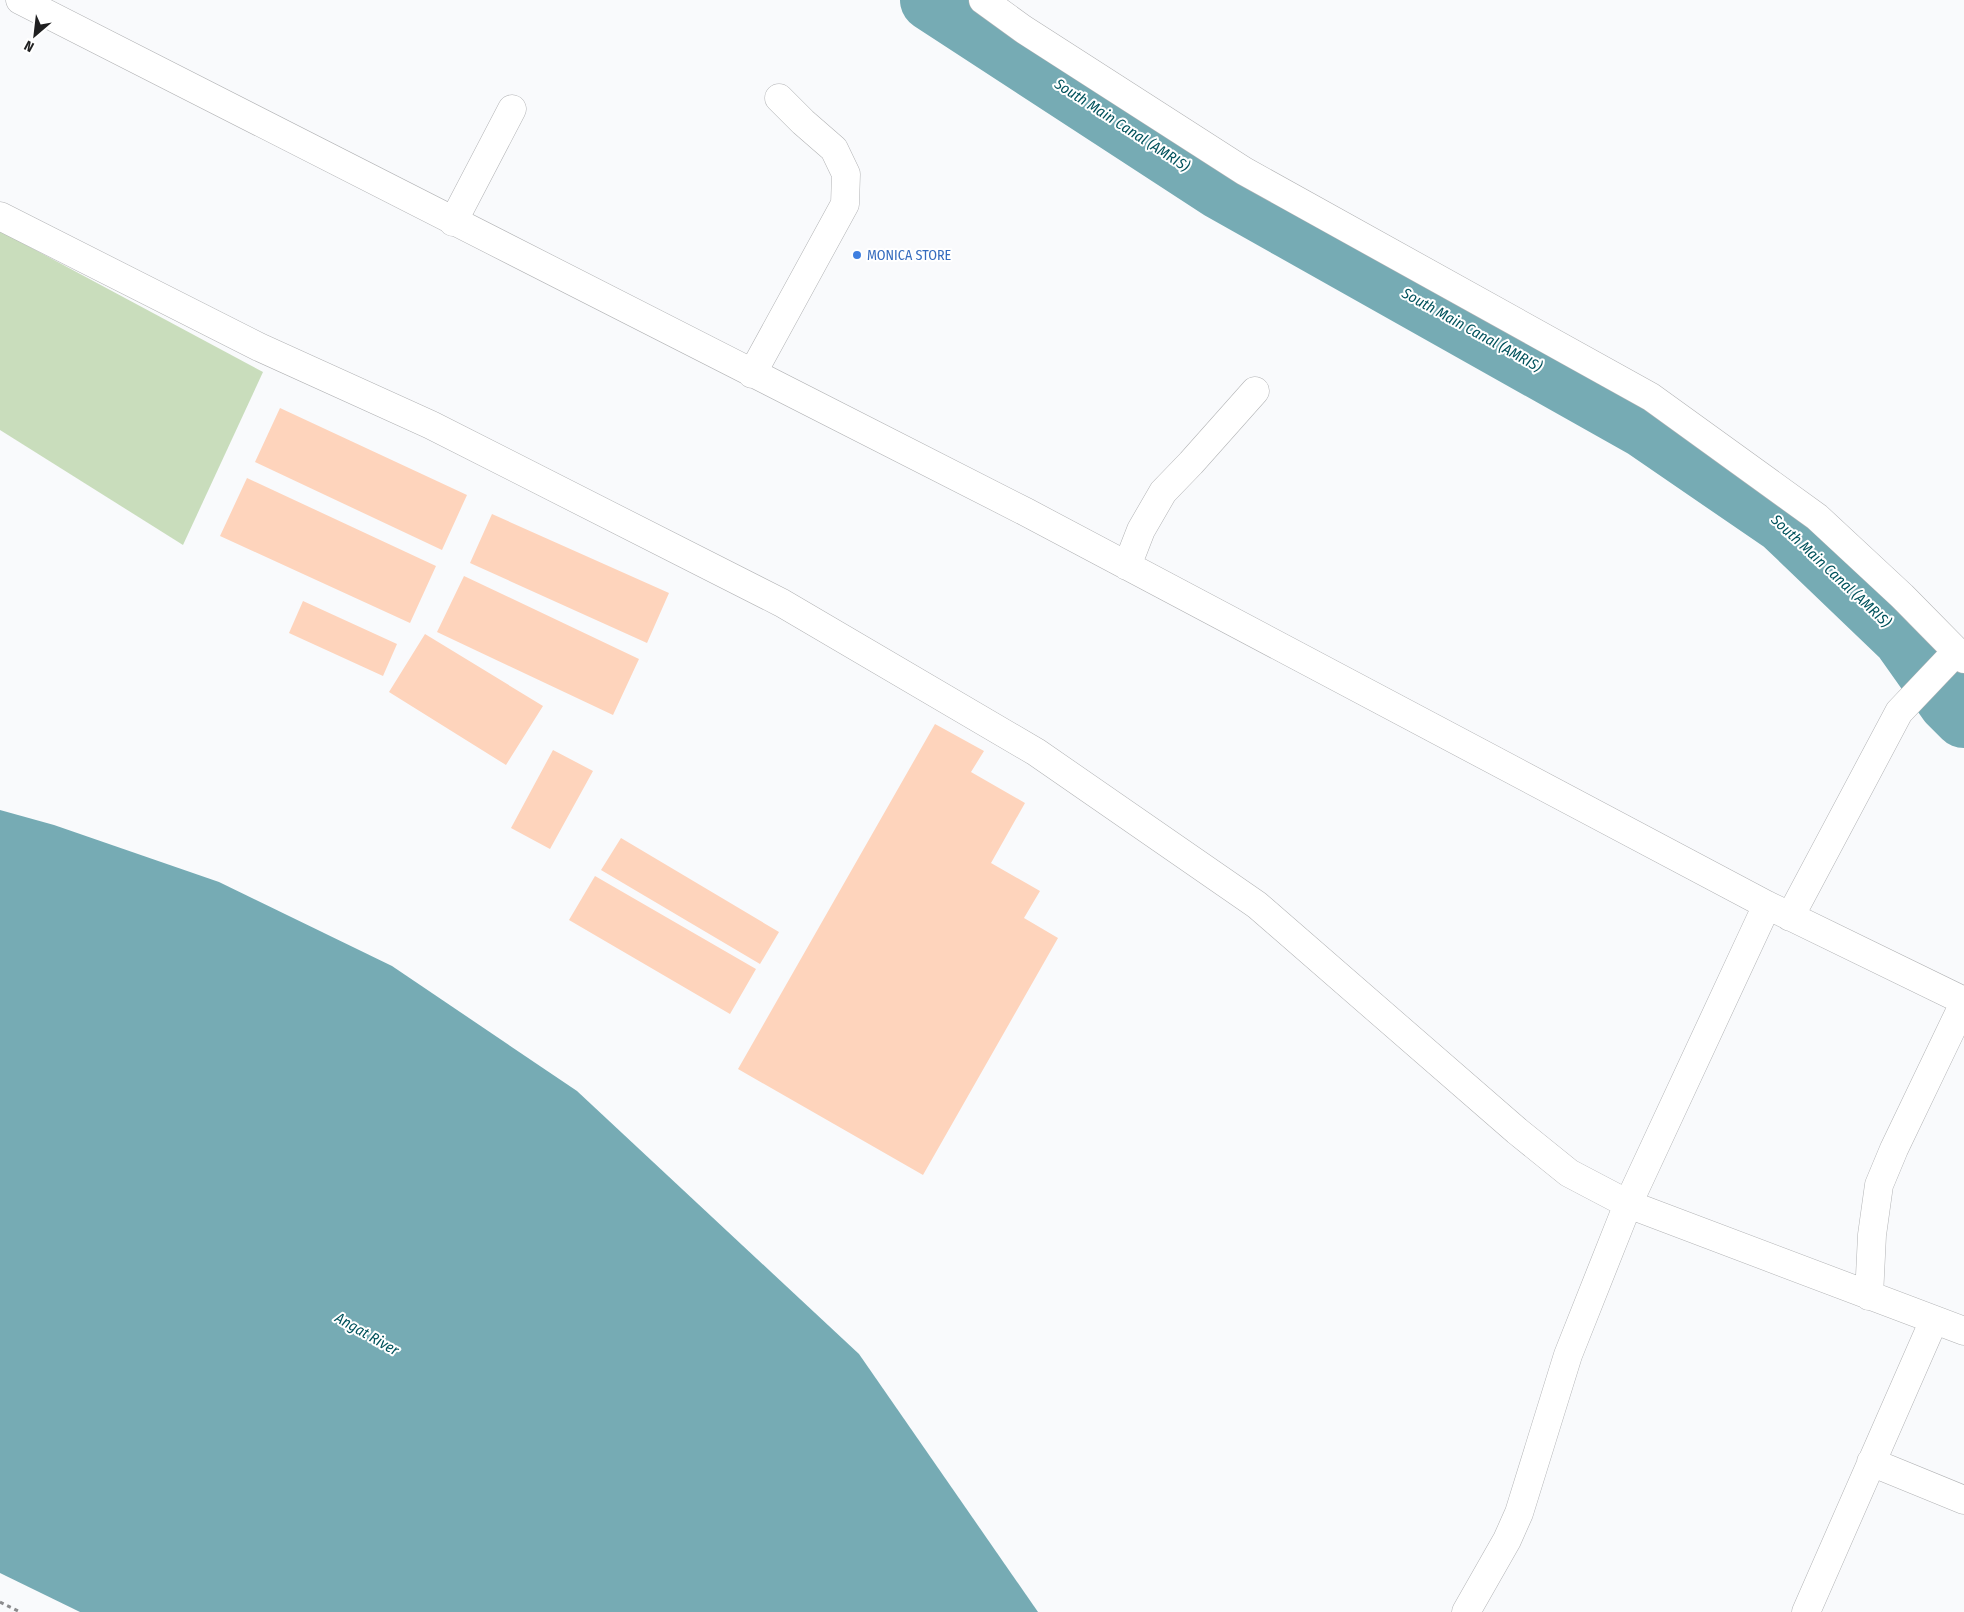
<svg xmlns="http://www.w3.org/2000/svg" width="1964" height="1612" viewBox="0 0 1964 1612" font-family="'Fira Sans Condensed',sans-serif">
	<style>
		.green { fill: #c9ddbc }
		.water { fill: #76abb4 }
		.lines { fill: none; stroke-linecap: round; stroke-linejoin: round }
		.river { stroke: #76abb4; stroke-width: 62 }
		.building { fill: #fed4bc }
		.minor-casing { stroke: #b2b3b5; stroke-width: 29 }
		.path { stroke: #8b8b8d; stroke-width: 3; stroke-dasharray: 4 4; stroke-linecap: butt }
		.minor { stroke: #fff; stroke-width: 28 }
		.shop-dot { fill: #3f7fe0; stroke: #fff; stroke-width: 2 }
		.labels { text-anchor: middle; stroke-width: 4; stroke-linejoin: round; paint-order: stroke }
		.shop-label { font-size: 14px; fill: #366cbe; stroke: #fff; text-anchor: start }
		.water-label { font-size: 15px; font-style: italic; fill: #00525c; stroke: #fff }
	</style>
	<rect width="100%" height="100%" fill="#f9fafc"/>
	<path class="green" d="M0 231 263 372 183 545 0 430Z"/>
	<path class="water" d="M0 810 54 825 219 882 392 966 577 1091 859 1354 1038 1612H80L0 1573Z"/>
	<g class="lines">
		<path class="river" d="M931 0 1221 189 1644 427 1784 523 1903 637 1949 702 1964 717"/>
	</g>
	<path class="building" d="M280 408 467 495 442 550 255 462Z
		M247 478 436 566 410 623 220 536Z
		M492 514 669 593 647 643 470 563Z
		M464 576 639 659 613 715 437 632Z
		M303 601 397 644 383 676 289 633Z
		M425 634 543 706 506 765 389 692Z
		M935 724 984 751 971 772 1025 803 991 863 1040 891 1024 918 1058 938 923 1175 738 1069Z
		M553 750 593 771 550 849 511 828Z
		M621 838 779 932 760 964 601 870Z
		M595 876 756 969 730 1014 569 920Z"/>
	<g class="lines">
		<g class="minor-casing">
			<path id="minor" d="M20 0 1026 512 1767 905 1964 1001
				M983 0 1023 29 1244 171 1651 397 1817 517 1902 596 1964 659
				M0 216 259 347 431 425 782 603 1036 752 1257 905 1517 1131 1569 1173 1628 1204 1964 1331
				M453 222 512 109
				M752 374 845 204 846 174 834 149 803 122 779 98
				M1127 566 1141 530 1163 492 1191 463 1255 391
				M1790 917 1899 712 1956 652
				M1869 1296 1872 1235 1879 1185 1894 1149 1964 1003
				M1871 1462 1964 1500
				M1466 1612 1507 1540 1519 1513 1568 1355 1628 1204 1767 905
				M1806 1612 1934 1320"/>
		</g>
		<path class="path" d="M0 1602 20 1612"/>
		<use href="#minor" class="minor"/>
	</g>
	<circle class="shop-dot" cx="857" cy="255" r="5"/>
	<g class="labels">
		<g class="shop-label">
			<text x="867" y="260">MONICA STORE</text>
		</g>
		<g class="water-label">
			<text transform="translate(1122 125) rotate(33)" y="5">South Main Canal (AMRIS)</text>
			<text transform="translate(1472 330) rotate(29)" y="5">South Main Canal (AMRIS)</text>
			<text transform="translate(1831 571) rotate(43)" y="5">South Main Canal (AMRIS)</text>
			<text transform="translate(367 1334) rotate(30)" y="5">Angat River</text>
		</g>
	</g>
	<g transform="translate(35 35) rotate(208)" stroke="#ffffff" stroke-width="4" paint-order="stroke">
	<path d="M0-4L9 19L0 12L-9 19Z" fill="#1f1f20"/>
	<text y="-8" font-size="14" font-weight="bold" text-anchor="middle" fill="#1f1f20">N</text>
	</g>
</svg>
